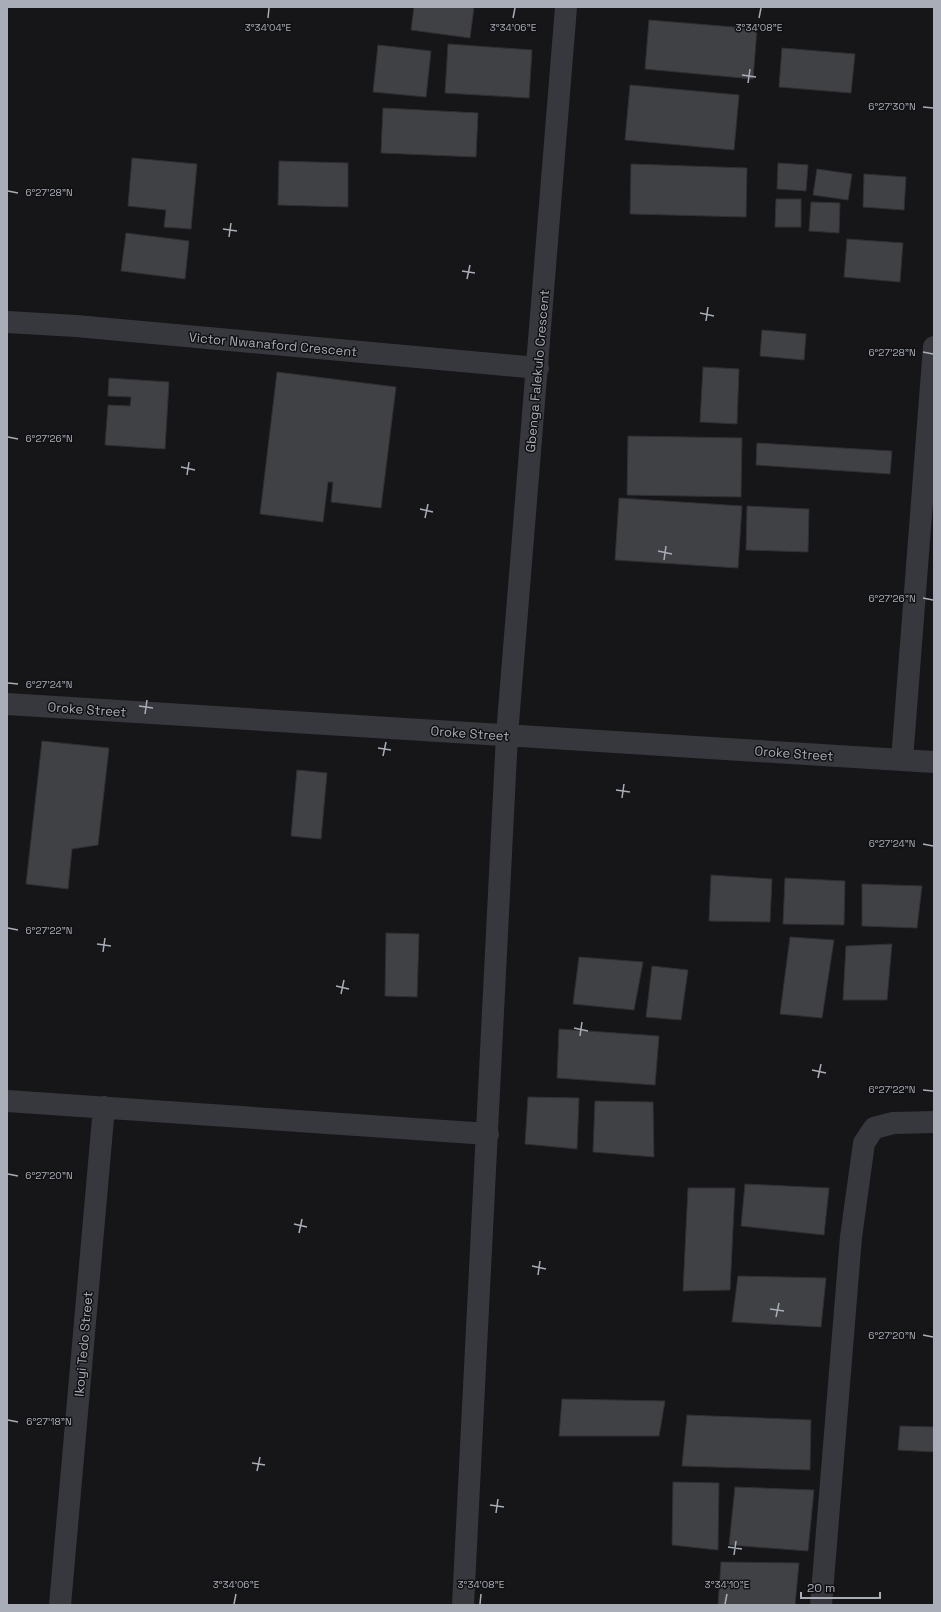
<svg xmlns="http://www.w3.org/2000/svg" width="941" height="1612" viewBox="0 0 941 1612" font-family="'Space Grotesk',sans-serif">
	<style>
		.building { fill: #404145; stroke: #303034 }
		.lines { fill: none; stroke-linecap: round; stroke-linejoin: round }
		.minor { stroke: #37383d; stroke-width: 22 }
		.ticks { fill: none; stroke: #a8adb8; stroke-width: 1.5 }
		.labels { text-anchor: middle; stroke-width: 3; stroke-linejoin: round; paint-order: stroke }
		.street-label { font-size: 13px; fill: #a8adb8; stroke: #111113 }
		.ticks-label { font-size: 10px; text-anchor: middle; fill: #a8adb8; stroke: #111113; stroke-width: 3; stroke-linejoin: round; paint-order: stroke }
	</style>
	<rect width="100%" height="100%" fill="#161618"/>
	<path class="building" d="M414 7H474L470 38 411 30Z
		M649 20 757 29 753 79 645 69Z
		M448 44 532 50 529 98 445 93Z
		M378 45 431 51 426 97 373 92Z
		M782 48 855 54 851 93 779 87Z
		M630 85 739 95 734 150 625 140Z
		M383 108 478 113 476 157 381 153Z
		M132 158 197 164 191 229 164 227 166 210 128 206Z
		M279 161 348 163V207L278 205Z
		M778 163 808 165 806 191 777 189Z
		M631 164 747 168 746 217 630 214Z
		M817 169 852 174 848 200 813 195Z
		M864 174 906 177 904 210 863 207Z
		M776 199H801V227H775Z
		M811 202 840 203 839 233 809 231Z
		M126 233 189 241 185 279 121 271Z
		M847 239 903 243 900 282 844 277Z
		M762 330 806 334 804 360 760 356Z
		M703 367 739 369 737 424 700 422Z
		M277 372 396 387 381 508 331 502 333 482H328L323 522 260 514Z
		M109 378 169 382 165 449 105 445 108 405 130 406 131 397 108 396Z
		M628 436 742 438 741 497 627 495Z
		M757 443 892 451 890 474 756 465Z
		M619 498 742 506 738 568 615 560Z
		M747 506 809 509 808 552 746 550Z
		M42 741 109 748 98 845 72 849 68 889 26 884Z
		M297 770 327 773 321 839 291 836Z
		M711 875 772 879 770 922 709 921Z
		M785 878 845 881 844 925 783 924Z
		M862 884 922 886 917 928 862 926Z
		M386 933 419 934 417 997 385 996Z
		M790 937 834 940 822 1018 780 1014Z
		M892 944 887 1000H843L846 946Z
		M579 957 643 962 634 1010 573 1004Z
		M652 966 688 970 681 1020 646 1017Z
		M559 1029 659 1036 655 1085 557 1078Z
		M528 1097 579 1098 577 1149 525 1144Z
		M595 1101 653 1102 654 1157 593 1152Z
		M745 1184 829 1188 824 1235 741 1226Z
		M688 1188H735L730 1290 683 1291Z
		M738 1276 826 1278 821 1327 732 1322Z
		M562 1399 665 1401 659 1436H559Z
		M687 1415 811 1420 810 1470 682 1466Z
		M900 1426 934 1427V1452L898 1450Z
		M673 1482 719 1483 718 1550 672 1545Z
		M735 1487 814 1490 808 1551 729 1545Z
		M721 1562 799 1563 795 1605H718Z"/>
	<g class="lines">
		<path class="minor" d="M7 322 76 326 538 368
			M7 704 934 762
			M902 760 934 347
			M7 1101 488 1134
			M60 1605 104 1107
			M463 1605 507 735 566 7
			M821 1605 851 1237 864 1143 874 1128 893 1123 934 1122"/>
	</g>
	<path class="ticks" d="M268 18 269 8M513 18 515 8M759 18 761 8M742 75 756 77M748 83 750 69M923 107 933 108M8 191 18 193M223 229 237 231M229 237 231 223M462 271 475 273M467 279 470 265M700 313 714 316M706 321 708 307M923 352 933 354M8 437 18 439M181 467 195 470M187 475 189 462M420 509 433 512M425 518 428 504M658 551 672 554M664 560 666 546M923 598 933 600M8 683 18 684M139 706 153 708M145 714 147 700M378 748 391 750M383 756 386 742M616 790 630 792M622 798 624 784M923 844 933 846M8 928 18 930M97 944 111 946M103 952 105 938M336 986 349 989M341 994 344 980M574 1028 588 1031M580 1036 582 1022M812 1070 826 1073M818 1078 821 1064M923 1090 933 1091M8 1174 18 1176M294 1224 307 1227M299 1233 302 1219M532 1266 546 1269M538 1275 540 1261M770 1309 784 1311M776 1317 779 1303M923 1335 933 1337M8 1420 18 1422M252 1463 265 1465M257 1471 260 1457M490 1505 504 1507M496 1513 498 1499M728 1547 742 1549M734 1555 736 1541M234 1604 236 1594M480 1604 481 1594M725 1604 727 1594"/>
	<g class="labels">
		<g class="street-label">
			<text transform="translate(273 344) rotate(5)" y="5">Victor Nwanaford Crescent</text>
			<text transform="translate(537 371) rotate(-85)" y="5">Gbenga Falekulo Crescent</text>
			<text transform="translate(87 709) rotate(4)" y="5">Oroke Street</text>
			<text transform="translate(470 733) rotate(4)" y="5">Oroke Street</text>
			<text transform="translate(794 753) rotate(4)" y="5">Oroke Street</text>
			<text transform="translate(83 1344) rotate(-85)" y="5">Ikoyi Tedo Street</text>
		</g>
	</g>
	<g class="ticks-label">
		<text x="513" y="31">3°34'06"E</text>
		<text x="759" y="31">3°34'08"E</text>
		<text x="268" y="31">3°34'04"E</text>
		<text x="892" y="110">6°27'30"N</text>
		<text x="49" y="196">6°27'28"N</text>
		<text x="892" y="356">6°27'28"N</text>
		<text x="49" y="442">6°27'26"N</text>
		<text x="892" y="602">6°27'26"N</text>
		<text x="49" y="688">6°27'24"N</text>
		<text x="892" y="847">6°27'24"N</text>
		<text x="49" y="934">6°27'22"N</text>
		<text x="892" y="1093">6°27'22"N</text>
		<text x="49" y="1179">6°27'20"N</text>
		<text x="892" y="1339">6°27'20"N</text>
		<text x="49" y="1425">6°27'18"N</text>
		<text x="236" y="1588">3°34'06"E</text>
		<text x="481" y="1588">3°34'08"E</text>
		<text x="727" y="1588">3°34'10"E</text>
	</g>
	<rect width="941" height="1612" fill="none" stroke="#a8adb8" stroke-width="16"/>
	<path d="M801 1592v6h79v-6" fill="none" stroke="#a8adb8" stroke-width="2"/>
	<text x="807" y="1592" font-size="12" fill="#a8adb8" stroke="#111113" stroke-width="3" paint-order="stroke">20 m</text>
</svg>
